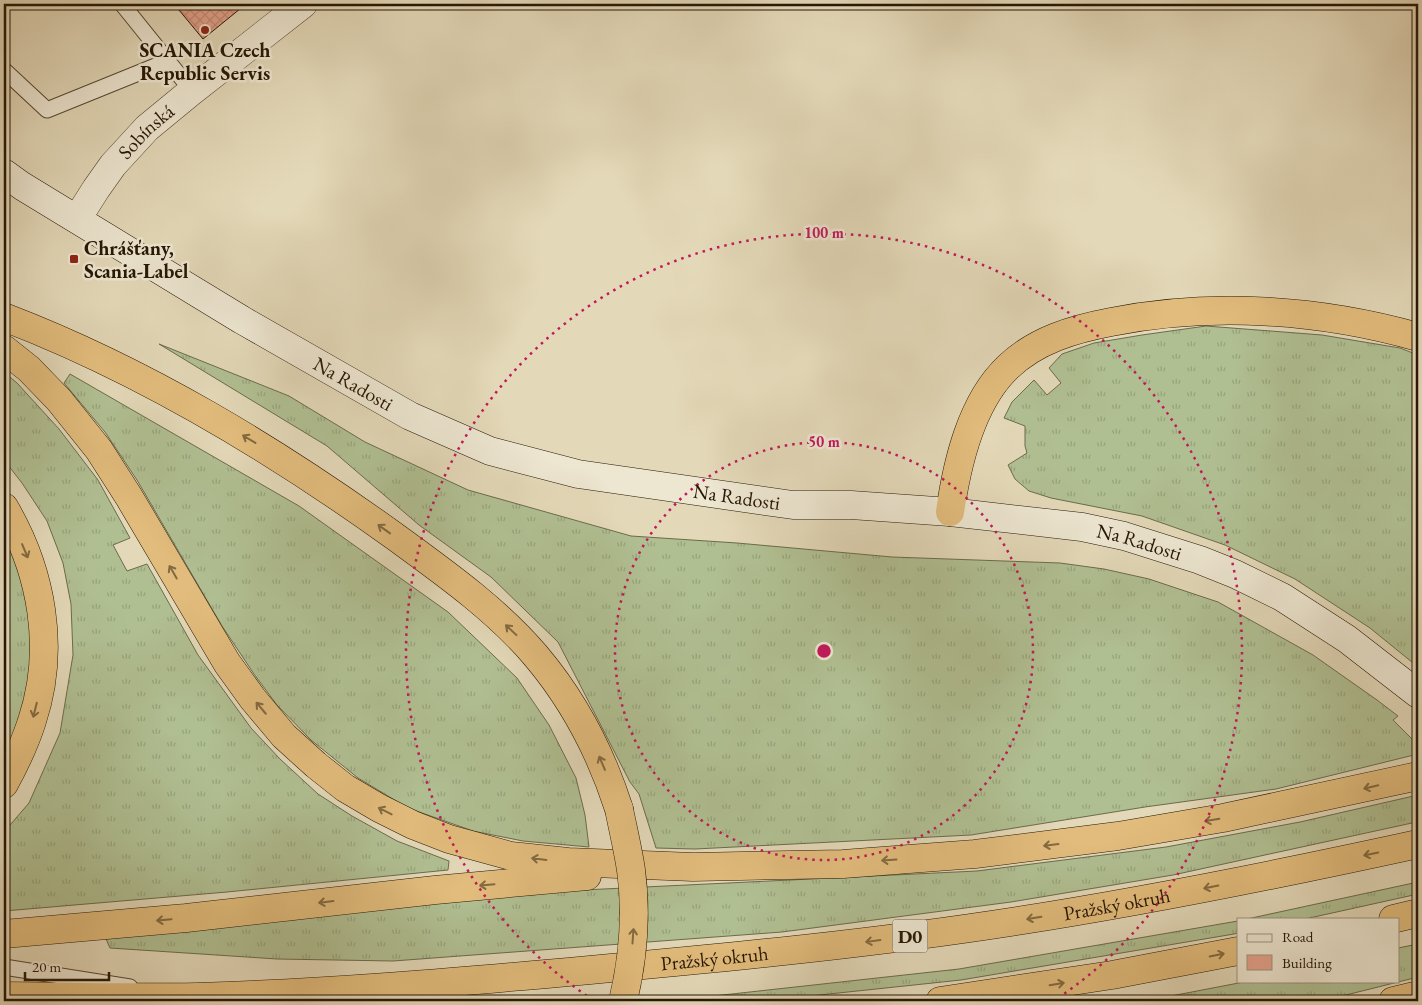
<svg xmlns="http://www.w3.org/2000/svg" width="1422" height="1005" viewBox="0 0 1422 1005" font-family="'EB Garamond',serif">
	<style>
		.grass { fill: url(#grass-tufts); stroke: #6b6b4c }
		.building { fill: url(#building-cross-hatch); stroke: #261705 }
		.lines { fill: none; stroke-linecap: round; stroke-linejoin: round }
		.lane-casing { stroke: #554732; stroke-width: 17 }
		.street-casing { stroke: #554732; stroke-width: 29 }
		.secondary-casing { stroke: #261705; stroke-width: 29 }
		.highway-casing { stroke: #261705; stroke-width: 29 }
		.lane { stroke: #ede6d1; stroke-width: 15 }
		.street { stroke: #ede6d1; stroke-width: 28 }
		.secondary { stroke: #ede6d1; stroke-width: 28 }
		.highway { stroke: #e2bc7c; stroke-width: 28 }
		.highway-bridge-casing { stroke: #261705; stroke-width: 29; stroke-linecap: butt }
		.highway-bridge { stroke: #e2bc7c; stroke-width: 28 }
		.oneway { stroke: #846a40 }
		.ring { fill: none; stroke: #c2185b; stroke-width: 2.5; stroke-dasharray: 2.5 5 }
		.poi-dot { fill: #8f2418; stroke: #ede6d1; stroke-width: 2 }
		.labels { text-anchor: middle; stroke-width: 5; stroke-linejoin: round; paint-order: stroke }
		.shield { fill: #ede6d1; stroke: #625542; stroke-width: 1 }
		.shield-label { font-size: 19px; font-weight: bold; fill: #261705 }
		.poi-label { font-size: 20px; font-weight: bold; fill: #261705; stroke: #ede6d1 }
		.street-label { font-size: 20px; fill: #261705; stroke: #ede6d1 }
		.centre { fill: #c2185b; stroke: #ede6d1; stroke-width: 2.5 }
		.ring-label { font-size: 15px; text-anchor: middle; font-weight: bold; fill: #c2185b; stroke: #ede6d1; stroke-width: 5; stroke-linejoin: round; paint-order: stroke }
	</style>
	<defs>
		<pattern id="grass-tufts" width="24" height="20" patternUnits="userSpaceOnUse" patternTransform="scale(1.25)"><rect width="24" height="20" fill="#b0bf92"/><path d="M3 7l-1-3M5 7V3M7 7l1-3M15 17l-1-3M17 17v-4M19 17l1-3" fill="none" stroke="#97a37c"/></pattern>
		<pattern id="building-cross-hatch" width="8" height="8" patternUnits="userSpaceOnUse" patternTransform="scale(1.25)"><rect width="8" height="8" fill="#e4a28c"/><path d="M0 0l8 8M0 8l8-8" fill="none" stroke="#c38b77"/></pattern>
	</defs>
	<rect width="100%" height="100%" fill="#e3d8b8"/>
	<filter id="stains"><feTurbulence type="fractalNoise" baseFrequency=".004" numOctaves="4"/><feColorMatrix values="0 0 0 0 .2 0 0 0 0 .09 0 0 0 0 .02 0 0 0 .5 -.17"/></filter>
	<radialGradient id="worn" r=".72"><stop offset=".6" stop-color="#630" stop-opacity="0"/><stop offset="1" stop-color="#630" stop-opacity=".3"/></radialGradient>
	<path class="grass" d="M1206 326 1322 335 1400 348 1418 355V667L1370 628 1295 579 1225 545 1142 516 1051 498 1029 491 1015 479 1008 465 1027 453 1025 446V426L1004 418 1012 402 1034 380 1047 395 1061 383 1049 368 1062 354 1094 343 1142 335Z
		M159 344 289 396 365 442 468 490 631 536 737 543 892 557 1060 563 1104 569 1149 579 1218 602 1313 655 1377 700 1398 716 1393 720 1418 745V754L1276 789 1145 807 971 835 695 849 656 848 639 794 630 782 558 642 491 577 419 525 327 446Z
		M4 372 17 383 59 429 98 480 130 538 113 545 127 571 147 564 198 655 251 728 280 759 318 794 352 816 397 841 449 861 448 870 227 892 4 911V832L29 803 60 733 73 655 71 604 63 563 47 521 22 483 4 460Z
		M70 374 299 506 448 612 517 678 549 725 576 778 585 815 589 847 523 841 473 831 408 808 358 778 311 740 277 705 254 674 222 626 137 480 105 432 64 383Z
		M4 533C14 554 24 577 29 601 36 645 30 693 15 734 12 743 8 751 4 759Z
		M1418 795V821L1412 823 1173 875 1011 902 782 932 393 961 277 959 110 948 106 939 399 902 500 894 977 871 1166 847 1300 822Z
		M1418 882V894L1305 919H1247Z
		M1238 921V933L1234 934 961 980 763 1001H668L959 969Z
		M1418 944V977L1322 1001H1145L1249 981H1398V948Z"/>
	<path class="building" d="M174 4H246L203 39Z"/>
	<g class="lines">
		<g class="lane-casing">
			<path id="lane" d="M122 4 192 91
				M4 70 47 110 168 61
				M4 967 130 987"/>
		</g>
		<g class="street-casing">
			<g id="street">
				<path id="s1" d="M77 219 96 189 113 165 147 128 192 91 303 4"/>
			</g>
		</g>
		<g class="secondary-casing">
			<g id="secondary">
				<path id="s2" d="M4 173 22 186 242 320 410 416 490 451 578 474 793 505H851L950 512 1082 527 1124 536 1200 560 1235 574 1282 597 1347 639 1418 694"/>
			</g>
		</g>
		<g class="highway-casing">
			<g id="highway">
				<path d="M4 317C145 371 275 450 397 538 445 573 497 610 536 656 574 701 601 753 619 809"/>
				<path d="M4 349 29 369 59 400 99 450 129 497 227 663 253 699 284 736 316 765 345 788 379 808 413 825 449 839 511 856 568 862 693 867 843 864 975 854 1118 836 1223 818 1418 776"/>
				<path d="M4 507C42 571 56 649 32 721 25 743 15 764 4 784"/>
				<path d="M950 512C957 463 971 402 1008 367 1036 340 1074 329 1111 322 1212 302 1319 309 1418 337"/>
				<path d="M1393 919 1418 913"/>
				<path d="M4 934 186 918 435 890 587 876"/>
				<path id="s3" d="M4 996C68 997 133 998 197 997 329 993 459 982 590 970 733 957 876 943 1017 921 1152 900 1285 873 1418 844"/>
				<path d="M940 1001 1112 975 1238 951"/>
				<path d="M1393 1001 1418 995"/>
			</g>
		</g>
		<use href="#lane" class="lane"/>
		<use href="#street" class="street"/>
		<use href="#secondary" class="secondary"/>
		<use href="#highway" class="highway"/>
		<g class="highway-bridge-casing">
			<path id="highway-bridge" d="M619 809C623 829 628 850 631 870 637 914 633 959 623 1001"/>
		</g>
		<use href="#highway-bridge" class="highway-bridge"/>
	</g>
	<defs><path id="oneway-shaft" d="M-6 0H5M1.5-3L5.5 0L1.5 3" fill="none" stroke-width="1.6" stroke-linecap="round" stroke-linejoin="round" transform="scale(1.25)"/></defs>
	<g class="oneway">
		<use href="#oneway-shaft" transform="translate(249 439) rotate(-149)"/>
		<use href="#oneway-shaft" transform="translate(384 529) rotate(-144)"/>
		<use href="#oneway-shaft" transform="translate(25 551) rotate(67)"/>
		<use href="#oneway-shaft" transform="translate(173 572) rotate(-120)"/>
		<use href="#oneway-shaft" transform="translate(511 630) rotate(-137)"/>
		<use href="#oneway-shaft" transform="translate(261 708) rotate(-130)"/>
		<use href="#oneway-shaft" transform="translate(35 710) rotate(104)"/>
		<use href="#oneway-shaft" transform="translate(602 763) rotate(-113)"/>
		<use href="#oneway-shaft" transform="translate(1371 787) rotate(167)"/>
		<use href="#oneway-shaft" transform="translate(385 811) rotate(-153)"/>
		<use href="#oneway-shaft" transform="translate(1212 820) rotate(170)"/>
		<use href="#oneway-shaft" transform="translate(1051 845) rotate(173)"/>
		<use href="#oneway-shaft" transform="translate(1371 854) rotate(168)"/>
		<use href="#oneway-shaft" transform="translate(539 859) rotate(-173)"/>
		<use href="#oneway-shaft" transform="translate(889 860) rotate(176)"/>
		<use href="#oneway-shaft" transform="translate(487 885) rotate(175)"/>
		<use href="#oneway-shaft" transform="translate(1211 887) rotate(169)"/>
		<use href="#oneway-shaft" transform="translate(326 902) rotate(173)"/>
		<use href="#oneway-shaft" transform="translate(1034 918) rotate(171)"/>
		<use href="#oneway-shaft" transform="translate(164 920) rotate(175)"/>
		<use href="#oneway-shaft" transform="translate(633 936) rotate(-86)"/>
		<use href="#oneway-shaft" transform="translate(873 941) rotate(172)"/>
		<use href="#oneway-shaft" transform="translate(1217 955) rotate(-11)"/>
		<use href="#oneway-shaft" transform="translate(1057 984) rotate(-9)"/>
	</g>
	<g class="ring">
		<circle cx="824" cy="651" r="209"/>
		<path d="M593 1000A418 418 0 1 1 1055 1000"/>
	</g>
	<g class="poi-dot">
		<circle cx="205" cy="30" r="5"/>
		<rect x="69" y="254" width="10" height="10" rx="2.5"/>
	</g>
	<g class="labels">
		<rect class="shield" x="892.5" y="919.5" width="35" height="33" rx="4"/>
		<g class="shield-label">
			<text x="910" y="943">D0</text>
		</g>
		<g class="poi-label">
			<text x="205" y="57">SCANIA Czech<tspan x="205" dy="23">Republic Servis</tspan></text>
			<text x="84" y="255" text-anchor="start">Chrášťany,<tspan x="84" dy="23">Scania-Label</tspan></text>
		</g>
		<g class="street-label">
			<text dy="7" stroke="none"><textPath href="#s1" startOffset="112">Sobínská</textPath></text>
			<text dy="7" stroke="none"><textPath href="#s2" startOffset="408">Na Radosti</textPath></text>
			<text dy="7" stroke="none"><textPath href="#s2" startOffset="812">Na Radosti</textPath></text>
			<text dy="7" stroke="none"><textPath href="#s2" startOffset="1218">Na Radosti</textPath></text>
			<text dy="7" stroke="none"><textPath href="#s3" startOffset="1118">Pražský okruh</textPath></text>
			<text dy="7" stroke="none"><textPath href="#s3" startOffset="712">Pražský okruh</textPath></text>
		</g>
	</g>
	<circle cx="824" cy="651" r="8" class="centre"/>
	<g class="ring-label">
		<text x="824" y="238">100 m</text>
		<text x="824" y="447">50 m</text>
	</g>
	<rect width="1422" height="1005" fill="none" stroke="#e3d8b8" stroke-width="20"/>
	<rect x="5" y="5" width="1412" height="995" fill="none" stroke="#261705" stroke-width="2.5"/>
	<rect x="10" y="10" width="1402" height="985" fill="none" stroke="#261705"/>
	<rect x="1237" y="918" width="162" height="65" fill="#ede6d1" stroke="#9d937f"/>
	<rect x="1247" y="934" width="25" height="8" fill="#ede6d1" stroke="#9d937f"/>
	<text x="1282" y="942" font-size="15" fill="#261705">Road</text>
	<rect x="1247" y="955" width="25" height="15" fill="#e4a28c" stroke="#9d937f"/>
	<text x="1282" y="968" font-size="15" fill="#261705">Building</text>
	<path d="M25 972v8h84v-8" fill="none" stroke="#261705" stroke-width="2.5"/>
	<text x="32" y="972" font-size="15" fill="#261705" stroke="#ede6d1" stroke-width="4" paint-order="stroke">20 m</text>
	<rect width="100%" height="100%" filter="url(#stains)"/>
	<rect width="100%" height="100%" fill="url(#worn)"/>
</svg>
